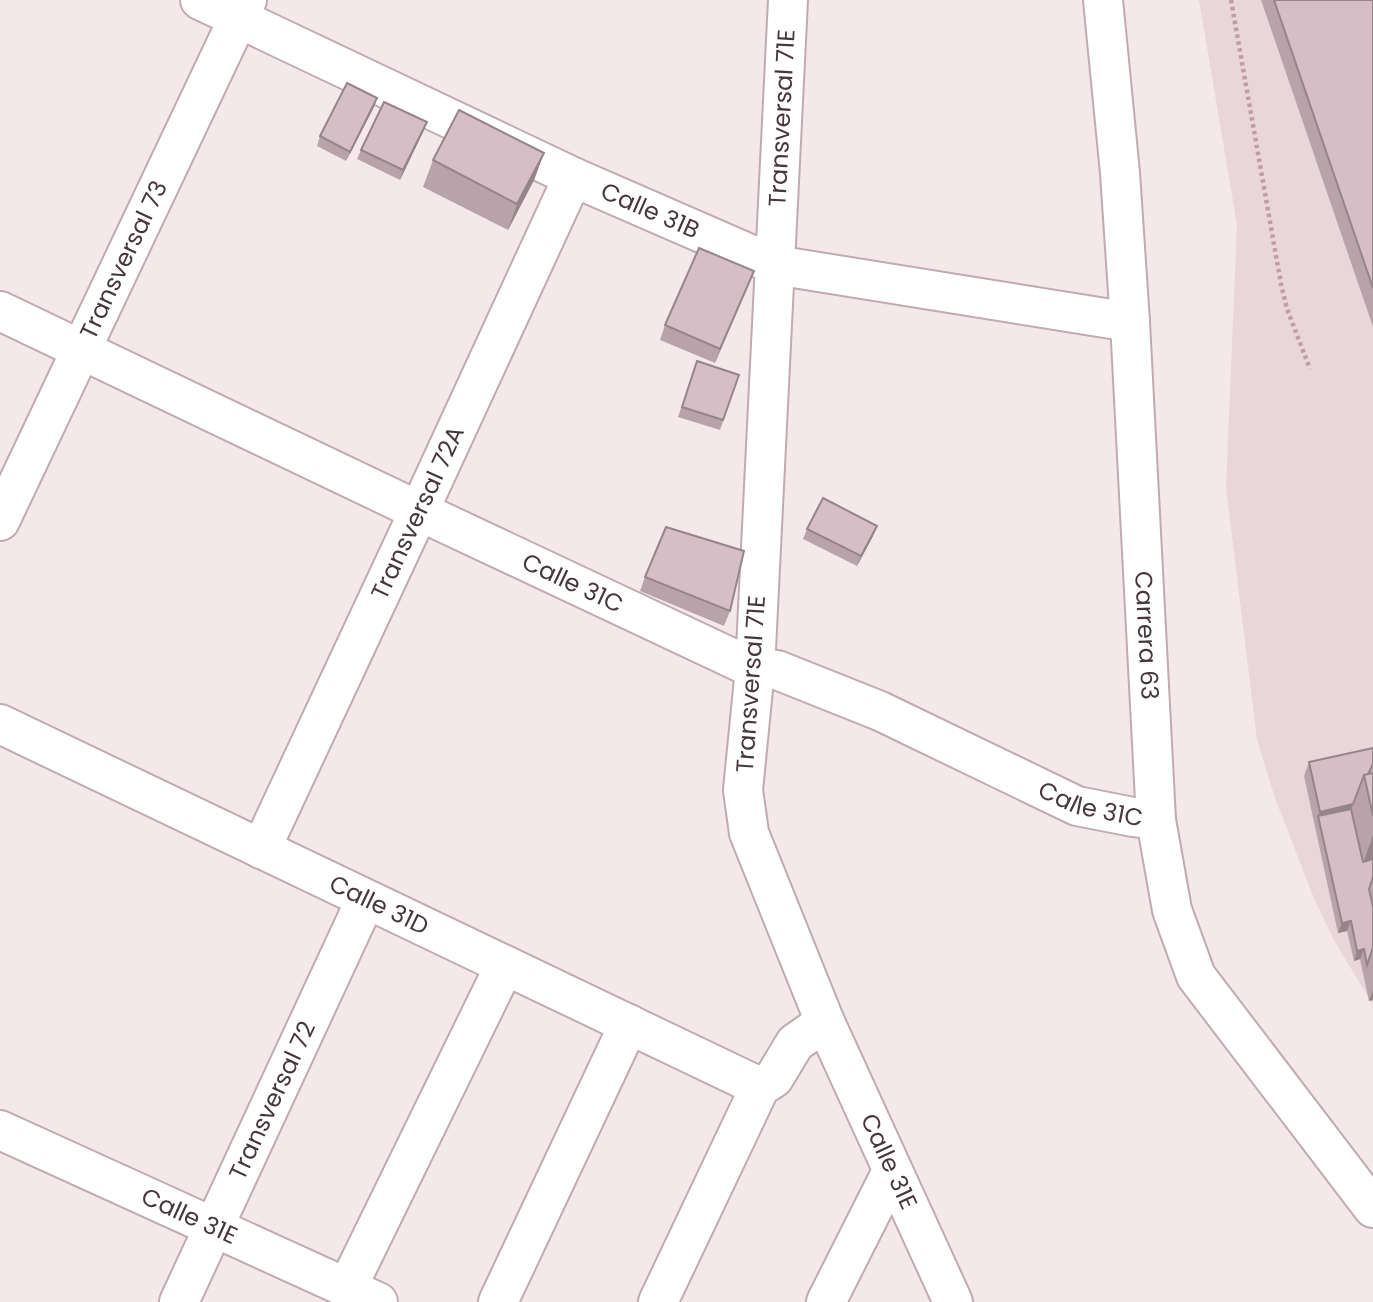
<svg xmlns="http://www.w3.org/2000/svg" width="1373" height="1302" viewBox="0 0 1373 1302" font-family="Poppins,sans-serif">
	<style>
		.residential { fill: #e8d6da }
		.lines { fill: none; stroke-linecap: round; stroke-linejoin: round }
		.minor-casing { stroke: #bfabb0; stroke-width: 42 }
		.path { stroke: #c19ca6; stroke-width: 4.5; stroke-dasharray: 3.5 3.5; stroke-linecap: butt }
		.minor { stroke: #fff; stroke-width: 38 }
		.wall { fill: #b7a3a9 }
		.shaded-wall { fill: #95858a }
		.building { fill: #d5bec5; stroke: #95858a; stroke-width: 2 }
		.labels { text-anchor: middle; stroke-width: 5; stroke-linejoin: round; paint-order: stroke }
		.street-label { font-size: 24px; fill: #47373c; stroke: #fff }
	</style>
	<rect width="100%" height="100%" fill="#f4e8eb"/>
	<path class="residential" d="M1199 0H1261L1373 327V1005L1335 942 1315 901 1275 798 1257 740 1226 487 1237 225Z"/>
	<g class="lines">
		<g class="minor-casing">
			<g id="minor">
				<path id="s1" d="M200 0 573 177 775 265 1130 322"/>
				<path id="s2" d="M788 0 755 669 743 790 749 833 825 1022 953 1302"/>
				<path id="s3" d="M1103 0 1120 173 1130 322 1156 820 1172 910 1196 976 1373 1208"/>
				<path id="s4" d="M0 311 419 511 755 669 777 670 880 711 1077 806 1133 817 1156 820"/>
				<path id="s5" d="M0 521 247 0"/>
				<path id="s6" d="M0 724 760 1087"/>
				<path id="s7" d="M261 849 419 511 573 177"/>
				<path id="s8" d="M0 1130 378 1302"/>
				<path d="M347 1288 505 965"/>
				<path id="s9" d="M179 1302 366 899"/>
				<path d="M498 1302 629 1024"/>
				<path d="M658 1302 760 1087 774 1078 795 1043 825 1022"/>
				<path d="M826 1302 892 1171"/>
			</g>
		</g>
		<path class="path" d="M1231 0 1281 284 1287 309 1310 369"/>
		<use href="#minor" class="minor"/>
	</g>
	<path class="wall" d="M1261 0H1373V327Z
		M377 98 374 107 346 161 317 146 320 136Z
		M423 132 400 180 357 159 361 150Z
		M544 153 534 180 508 230 423 187 433 160Z
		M754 271 715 363 660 340 665 325Z
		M697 361 739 375 720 430 678 417Z
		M807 529 873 536 857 566 803 539Z
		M645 577 730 611 724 626 640 591Z
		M1373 748V1000L1369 1001 1360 959 1354 961 1347 931 1338 933 1304 776 1309 762Z"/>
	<path class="shaded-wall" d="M377 98 374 107 346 161 350 152Z
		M427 122 423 132 400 180 403 170Z
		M544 153 534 180 508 230 517 204Z
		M754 271 748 285 715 363 720 349Z
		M877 526 873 536 857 566 861 556Z
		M1353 804 1348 819 1318 816 1320 812Z
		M1373 835V860L1360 872Z
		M1351 921 1347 931 1338 933 1342 923Z
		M1364 949 1360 959 1354 961 1357 951Z
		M1373 990V1000L1369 1001Z"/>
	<path class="building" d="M1274 0H1373V288Z
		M347 83 377 98 350 152 320 136Z
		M384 102 427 122 403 170 361 150Z
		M459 110 544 153 517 204 433 160Z
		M699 248 754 271 720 349 665 325Z
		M697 361 739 375 723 420 682 407Z
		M823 498 877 526 861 556 807 529Z
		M666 527 744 551 730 611 645 577Z
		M1373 748V764L1368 774 1364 775 1353 804 1320 812 1309 762Z
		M1373 773V816L1364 775Z
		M1351 809 1363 862 1373 859V877L1369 889 1373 907V947L1367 965 1364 949 1357 951 1351 921 1342 923 1318 816Z"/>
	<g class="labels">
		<g class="street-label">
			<text transform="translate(782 118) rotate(-87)" y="8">Transversal 71E</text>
			<text dy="8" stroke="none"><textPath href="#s1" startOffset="497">Calle 31B</textPath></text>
			<text dy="8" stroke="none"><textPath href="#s5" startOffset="289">Transversal 73</textPath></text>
			<text dy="8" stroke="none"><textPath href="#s7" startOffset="371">Transversal 72A</textPath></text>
			<text dy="8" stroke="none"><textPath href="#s4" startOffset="634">Calle 31C</textPath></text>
			<text dy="8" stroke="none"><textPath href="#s3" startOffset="637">Carrera 63</textPath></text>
			<text transform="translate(751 684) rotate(-86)" y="8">Transversal 71E</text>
			<text dy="8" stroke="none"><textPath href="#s4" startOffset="1200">Calle 31C</textPath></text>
			<text dy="8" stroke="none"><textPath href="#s6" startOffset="420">Calle 31D</textPath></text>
			<text dy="8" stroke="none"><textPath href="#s9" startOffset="222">Transversal 72</textPath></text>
			<text dy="8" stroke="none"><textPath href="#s2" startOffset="1192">Calle 31E</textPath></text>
			<text dy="8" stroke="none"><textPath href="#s8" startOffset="208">Calle 31E</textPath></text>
		</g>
	</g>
</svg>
